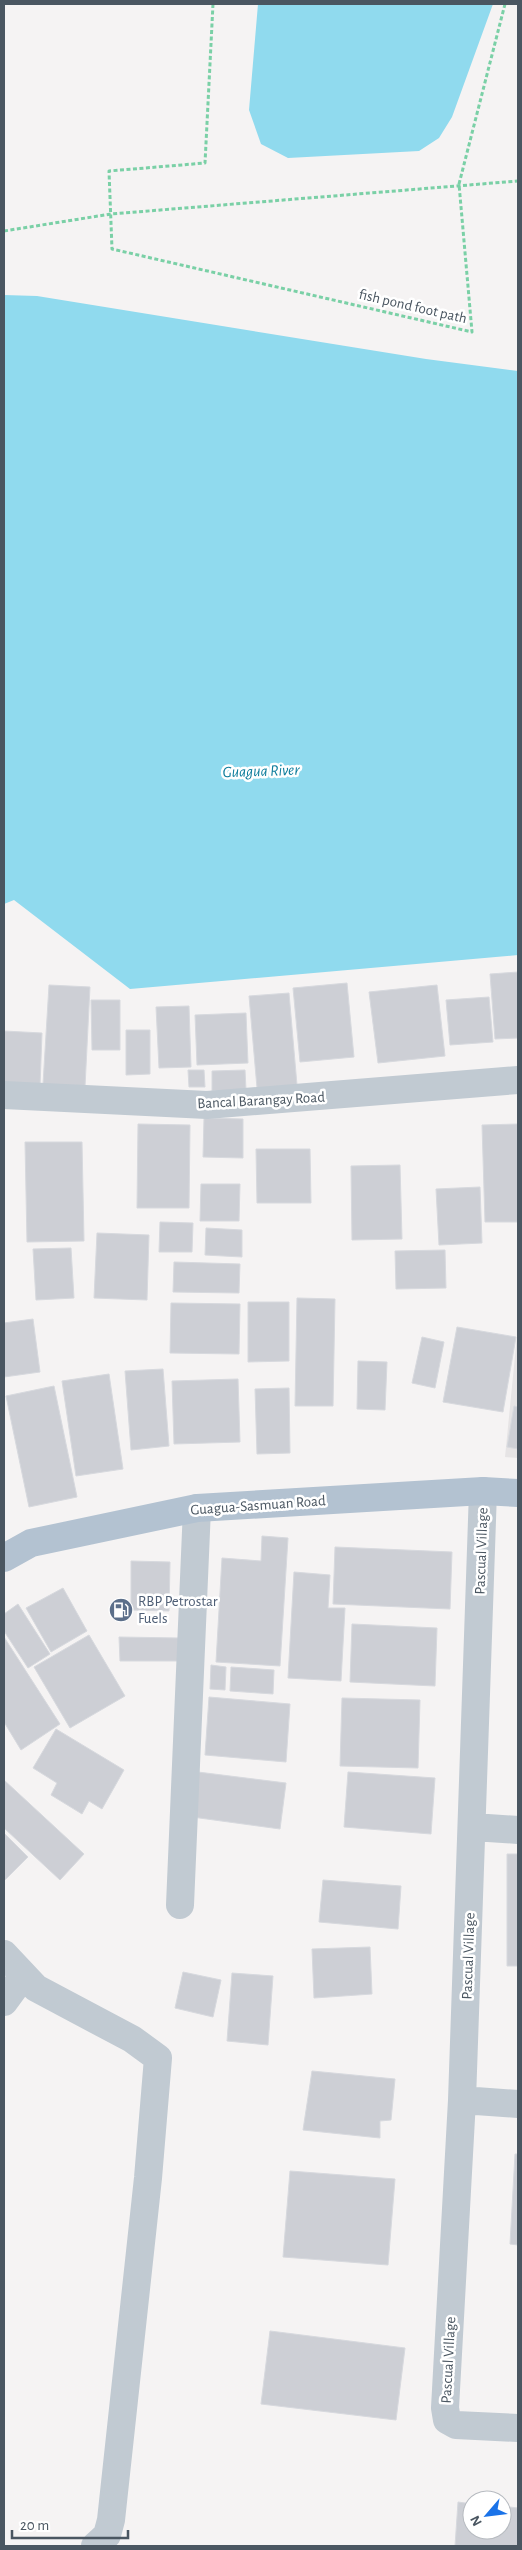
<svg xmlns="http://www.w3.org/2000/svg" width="522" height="2550" viewBox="0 0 522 2550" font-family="'Alegreya Sans',sans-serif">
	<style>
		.education { fill: #e6e4e5 }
		.water { fill: #90daee }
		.building { fill: #cdcfd5; stroke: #d7d9de }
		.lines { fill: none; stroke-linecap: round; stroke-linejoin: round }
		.path { stroke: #7ad0a6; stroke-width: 3; stroke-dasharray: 4 2.5; stroke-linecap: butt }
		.minor { stroke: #c1cad2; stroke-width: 28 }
		.major { stroke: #b3c2d1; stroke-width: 28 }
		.labels { text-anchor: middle; stroke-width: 5; stroke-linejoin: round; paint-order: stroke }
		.street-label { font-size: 15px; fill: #4a5661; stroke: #fff }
		.service-label { font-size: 15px; fill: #4e5e75; stroke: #fff; text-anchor: start }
		.water-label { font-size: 16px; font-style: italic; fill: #0c7c9b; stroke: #fff }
	</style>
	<rect width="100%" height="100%" fill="#f5f3f3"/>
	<path class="education" d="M518 1326V1458L505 1457Z"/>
	<path class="water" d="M258 4H493L452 117 439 138 419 151 288 158 261 144 249 110Z
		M4 295 37 296 426 359 518 371V955L130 989 14 900 4 904Z"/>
	<path class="building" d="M518 972V1038L495 1039 490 974Z
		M347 983 354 1057 300 1062 293 988Z
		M49 985 90 987 85 1087 43 1084Z
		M437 985 445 1056 378 1063 369 992Z
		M289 993 297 1085 257 1088 249 996Z
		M489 997 493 1042 450 1045 446 1000Z
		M91 1000H120V1050H92Z
		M189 1006 191 1067 159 1068 156 1007Z
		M246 1013 248 1063 197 1065 195 1015Z
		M126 1030H150V1074L126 1075Z
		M4 1031 42 1033 40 1086 4 1084Z
		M188 1070H204L205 1087H189Z
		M245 1070 246 1090 212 1091V1071Z
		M204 1118 243 1119V1158L203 1157Z
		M138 1124 190 1125 189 1208H137Z
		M518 1124V1222H485L482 1125Z
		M25 1142H82L84 1241 27 1242Z
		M256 1149H310L311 1203H257Z
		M400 1165 402 1239 352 1240 351 1166Z
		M201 1184H240L239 1221H200Z
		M480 1187 482 1243 439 1245 436 1189Z
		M160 1222 193 1223 192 1252H159Z
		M206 1228 242 1230V1257L205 1255Z
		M97 1233 149 1235 147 1300 94 1298Z
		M71 1248 74 1298 36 1300 33 1249Z
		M445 1250 446 1288 396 1289 395 1251Z
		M174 1262 240 1264 239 1293 173 1292Z
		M297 1298 335 1299 333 1406H295Z
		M248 1302H289V1361L248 1362Z
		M171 1303 240 1304 239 1354 170 1353Z
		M33 1319 40 1372 4 1377V1323Z
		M457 1327 516 1337 503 1412 443 1402Z
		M422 1337 444 1342 435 1388 412 1383Z
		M358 1361 387 1362 385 1410 357 1409Z
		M163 1369 169 1446 131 1450 125 1371Z
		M109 1374 123 1469 76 1476 62 1381Z
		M238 1379 240 1442 174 1444 172 1381Z
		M54 1386 77 1497 29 1507 6 1396Z
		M289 1388 290 1453 257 1454 255 1389Z
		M514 1406 518 1407V1449L507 1447Z
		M262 1536 288 1538 280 1666 216 1662 222 1558 261 1561Z
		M335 1547 452 1552 450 1609 333 1604Z
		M131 1561 170 1562 169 1611 131 1610Z
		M294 1572 330 1575 328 1608H345L341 1681 288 1678Z
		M63 1588 87 1631 51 1652 26 1608Z
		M18 1604 50 1654 28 1668 4 1631V1614Z
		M352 1624 437 1628 435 1686 350 1682Z
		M89 1635 125 1696 70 1728 34 1667Z
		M4 1637 60 1724 21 1750 4 1722Z
		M119 1637 179 1638V1661H120Z
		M211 1665 226 1667 225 1690 210 1689Z
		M231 1667 274 1670 273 1694 230 1691Z
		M209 1697 290 1704 286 1762 205 1755Z
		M342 1698 420 1700 418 1768 340 1766Z
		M56 1729 124 1770 102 1809 89 1801 82 1814 51 1795 57 1783 33 1768Z
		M198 1772 286 1783 280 1829 192 1817Z
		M348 1772 435 1778 431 1834 344 1827Z
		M4 1780 84 1854 60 1880 4 1828Z
		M4 1833 28 1857 4 1881Z
		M507 1854H518V1966H507Z
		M323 1880 401 1886 398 1929 319 1922Z
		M370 1947 372 1994 314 1998 312 1949Z
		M183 1972 221 1980 213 2017 175 2008Z
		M232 1973 273 1976 268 2045 227 2041Z
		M312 2071 395 2079 391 2120 380 2121V2138L303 2130Z
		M515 2154H518V2245L510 2244Z
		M290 2171 395 2179 388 2265 283 2257Z
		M270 2331 405 2348 396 2420 261 2404Z
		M458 2502 472 2504V2530H502V2506L518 2508V2546H455Z"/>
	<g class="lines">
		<path class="path" d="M213 4 205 163 109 171 112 249 472 332 459 184 505 4
			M4 231 111 214 518 181"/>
		<path class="minor" d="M4 1095 207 1105 518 1080
			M483 1491 462 2100 445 2408 447 2420 456 2425 518 2428
			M473 1827 518 1830
			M180 1905 197 1508
			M4 1954 36 1988 132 2039 158 2058 148 2178 111 2520 107 2535 95 2546
			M4 2002 23 1976
			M462 2100 518 2104"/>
		<path class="major" d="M4 1558 31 1543 197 1508 483 1491 518 1493"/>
	</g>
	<defs>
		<g id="fuel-disc" transform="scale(1.25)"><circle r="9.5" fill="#5c6f8a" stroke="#fff"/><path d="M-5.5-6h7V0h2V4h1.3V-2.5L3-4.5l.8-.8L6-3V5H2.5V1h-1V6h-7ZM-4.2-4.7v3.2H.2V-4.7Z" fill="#fff"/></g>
	</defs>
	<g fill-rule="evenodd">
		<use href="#fuel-disc" x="121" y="1610"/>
	</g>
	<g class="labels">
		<g class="street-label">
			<text transform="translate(413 306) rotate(13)" y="5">fish pond foot path</text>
			<text transform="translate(261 1100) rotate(-3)" y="5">Bancal Barangay Road</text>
			<text transform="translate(258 1505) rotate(-4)" y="5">Guagua-Sasmuan Road</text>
			<text transform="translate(481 1551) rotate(-88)" y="5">Pascual Village</text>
			<text transform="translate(468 1956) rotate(-88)" y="5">Pascual Village</text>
			<text transform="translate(448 2360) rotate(-87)" y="5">Pascual Village</text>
		</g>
		<g class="service-label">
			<text x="138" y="1606">RBP Petrostar<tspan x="138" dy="17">Fuels</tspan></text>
		</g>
		<g class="water-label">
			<text transform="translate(261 770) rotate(-2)" y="6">Guagua River</text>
		</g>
	</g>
	<rect width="522" height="2550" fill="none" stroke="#4a5661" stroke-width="10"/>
	<g transform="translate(487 2515) rotate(242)"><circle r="24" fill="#ffffff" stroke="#b7bbc0"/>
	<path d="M0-4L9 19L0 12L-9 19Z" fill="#1a73e8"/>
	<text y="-8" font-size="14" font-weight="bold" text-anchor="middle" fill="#4a5661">N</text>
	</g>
	<path d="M12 2530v8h116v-8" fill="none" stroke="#4a5661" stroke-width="2.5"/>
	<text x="20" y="2530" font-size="15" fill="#4a5661" stroke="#ffffff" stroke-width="4" paint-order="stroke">20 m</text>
</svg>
